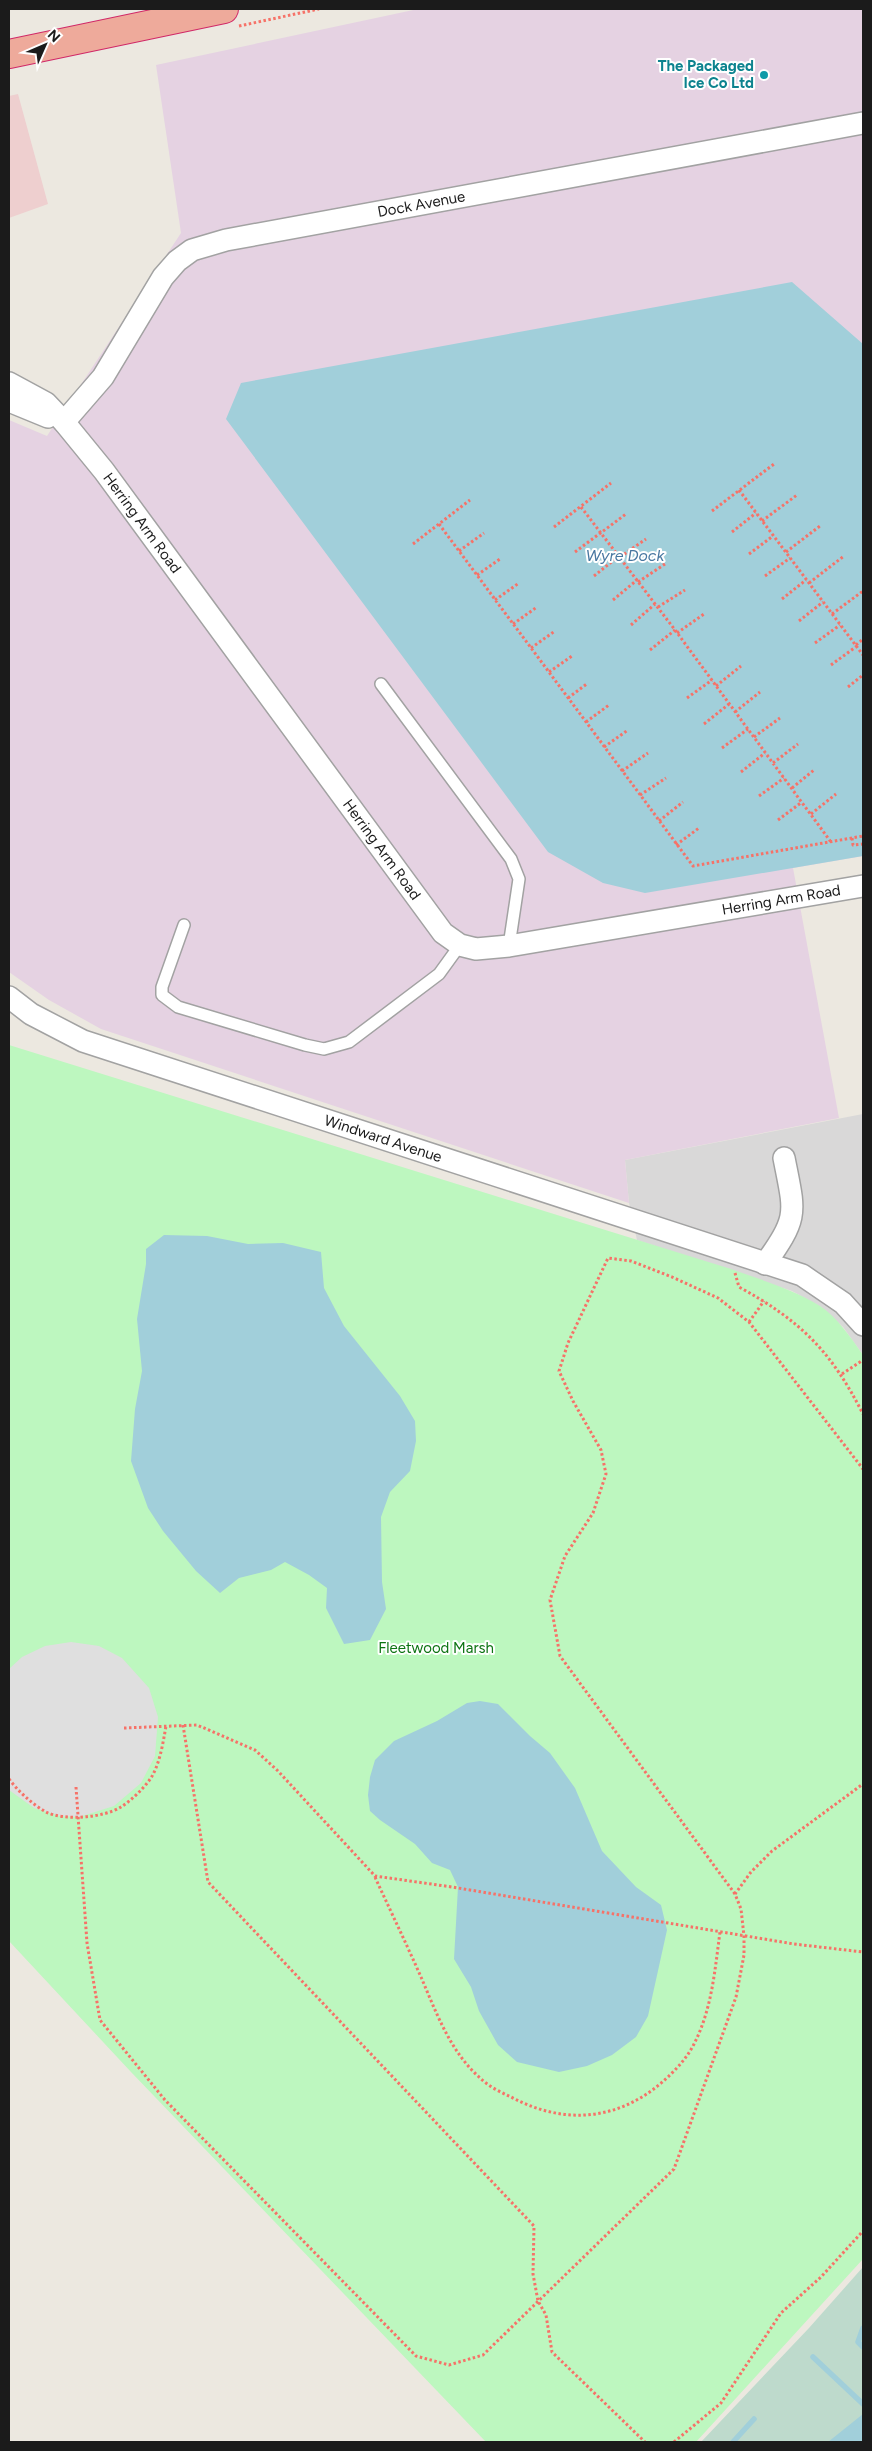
<svg xmlns="http://www.w3.org/2000/svg" width="872" height="2451" viewBox="0 0 872 2451" font-family="Figtree,sans-serif">
	<style>
		.residential { fill: #d9d8d8 }
		.commercial { fill: #eecfcf }
		.industrial { fill: #e5d2e2 }
		.wetland { fill: #bedacc }
		.park { fill: #bdf7bf }
		.parking { fill: #dfdfdf }
		.water { fill: #a1cfda }
		.lines { fill: none; stroke-linecap: round; stroke-linejoin: round }
		.stream { stroke: #a1cfda; stroke-width: 5.5 }
		.service-casing { stroke: #a2a2a2; stroke-width: 14 }
		.minor-casing { stroke: #a2a2a2; stroke-width: 24 }
		.trunk-casing { stroke: #d02867; stroke-width: 30 }
		.path { stroke: #f67268; stroke-width: 3; stroke-dasharray: 2.5 2.5; stroke-linecap: butt }
		.service { stroke: #fff; stroke-width: 11 }
		.minor { stroke: #fff; stroke-width: 21 }
		.trunk { stroke: #eeaa9b; stroke-width: 28 }
		.culture-dot { fill: #0f9aa8; stroke: #fff; stroke-width: 2 }
		.labels { text-anchor: middle; stroke-width: 4; stroke-linejoin: round; paint-order: stroke }
		.culture-label { font-size: 15px; font-weight: bold; fill: #0d838f; stroke: #fff; text-anchor: end }
		.street-label { font-size: 15px; fill: #1b1b1b; stroke: #fff }
		.park-label { font-size: 15px; fill: #0e7413; stroke: #fff }
		.water-label { font-size: 16px; font-style: italic; fill: #4877a0; stroke: #fff }
	</style>
	<rect width="100%" height="100%" fill="#ece8e0"/>
	<path class="residential" d="M863 1114V1355L843 1327 821 1307 792 1291 637 1240 629 1203 625 1160Z"/>
	<path class="commercial" d="M18 94 48 204 9 218V96Z"/>
	<path class="industrial" d="M418 9H863V856L793 868 839 1118 625 1160 629 1203 101 1029 49 1000 9 972V420L47 436 181 233 156 65Z"/>
	<path class="wetland" d="M863 2267V2442H701L809 2328Z"/>
	<path class="park" d="M9 1045 731 1269C761 1280 793 1289 820 1306 838 1318 851 1338 863 1355V2259L696 2442H486L131 2072 9 1941Z"/>
	<path class="parking" d="M71 1642 99 1646 122 1658 149 1688 158 1717 155 1756 141 1783 114 1806 79 1817 60 1816 34 1808 9 1790V1669L22 1657 45 1646Z"/>
	<path class="water" d="M792 282 863 344V856L645 893 603 883 548 852 226 419 241 383Z
		M164 1235 207 1236 248 1244 283 1243 321 1252 324 1288 344 1326 400 1396 415 1421 416 1441 410 1471 390 1492 381 1517 382 1582 386 1609 370 1640 344 1644 326 1608 327 1588 309 1575 285 1562 271 1570 239 1578 220 1593 196 1571 163 1531 148 1508 131 1461 135 1409 142 1371 137 1319 146 1264V1249Z
		M480 1701 498 1704 530 1736 550 1753 575 1788 602 1851 636 1887 661 1905 667 1930 648 2016 636 2037 612 2055 587 2066 559 2072 517 2062 498 2045 479 2011 471 1987 454 1959 458 1887 450 1870 432 1863 415 1844 380 1820 370 1811 368 1795 370 1777 375 1760 394 1741 437 1721 467 1703Z
		M863 2414V2442H828Z"/>
	<g class="lines">
		<path class="stream" d="M863 2328 858 2342 863 2347
			M813 2357 863 2404
			M733 2442 754 2419"/>
		<g class="service-casing">
			<path id="service" d="M381 684 511 859 519 879 509 946
				M184 925 162 987V995L178 1007 305 1045 324 1049 349 1042 439 974 460 945"/>
		</g>
		<g class="minor-casing">
			<g id="minor">
				<path id="s1" d="M9 383 46 403 64 422 104 471 443 933 460 945 476 949 509 946 863 886"/>
				<path d="M9 401 48 417"/>
				<path id="s2" d="M64 422 103 377 163 277 177 261 192 250 226 240 863 123"/>
				<path id="s3" d="M9 997 31 1014 83 1041 802 1275 843 1303 863 1325"/>
				<path d="M765 1264C799 1216 795 1214 784 1158"/>
			</g>
		</g>
		<g class="trunk-casing">
			<path id="trunk" d="M9 54 224 9"/>
		</g>
		<path class="path" d="M239 26 319 9
			M739 490 863 655
			M581 507 675 630 831 842
			M712 511 774 464
			M762 521 797 495
			M439 524 693 866 863 836
			M554 527 611 483
			M732 532 756 513
			M413 544 470 500
			M459 551 484 533
			M575 552 626 514
			M786 552 820 526
			M749 554 773 536
			M620 557 646 539
			M477 575 500 559
			M594 576 619 556
			M765 576 790 558
			M638 582 665 564
			M809 583 844 556
			M782 599 806 580
			M495 600 519 583
			M613 600 637 580
			M658 607 685 590
			M832 614 863 591
			M799 621 823 602
			M513 624 537 607
			M631 625 655 604
			M677 633 704 614
			M815 643 840 625
			M856 645 863 639
			M531 648 555 631
			M650 650 675 630
			M831 665 857 646
			M549 672 572 656
			M716 686 741 666
			M848 687 863 675
			M568 698 588 683
			M687 698 712 680
			M735 712 760 692
			M586 722 609 705
			M704 724 729 704
			M754 737 780 718
			M604 747 628 730
			M722 748 748 729
			M773 763 798 744
			M622 771 648 753
			M741 772 765 753
			M792 788 814 770
			M640 795 666 778
			M759 796 784 778
			M811 814 836 794
			M778 820 802 802
			M659 821 683 802
			M852 838 853 845 863 844
			M676 845 699 828
			M735 1273 739 1287C801 1321 831 1351 863 1414
			M749 1322 764 1301
			M842 1374 863 1360
			M183 1725 208 1882 534 2226 533 2274 538 2301 546 2315 552 2352 645 2442
			M124 1728 197 1725 255 1750 278 1771 375 1876 452 1887 794 1944 863 1952
			M9 1779C18 1791 32 1804 46 1812 64 1821 103 1818 121 1807 132 1800 143 1789 151 1778 160 1763 163 1743 166 1726
			M76 1787 87 1943 100 2020 165 2100 416 2356 449 2365 483 2355 674 2169 736 1997 744 1955V1936L741 1909 735 1894 751 1872 772 1851 863 1784
			M375 1877C390 1910 406 1943 421 1977 436 2012 450 2051 479 2077 488 2086 500 2092 511 2097 567 2127 624 2120 670 2075 680 2065 689 2055 695 2042 712 2008 715 1969 720 1932
			M735 1894 560 1656 550 1600 565 1556 593 1513 606 1474 601 1450 573 1401 559 1371 568 1343 608 1258 631 1261 672 1277 718 1298 749 1322 863 1469
			M674 2442 721 2403 781 2313 821 2277 863 2231"/>
		<use href="#service" class="service"/>
		<use href="#minor" class="minor"/>
		<use href="#trunk" class="trunk"/>
	</g>
	<circle class="culture-dot" cx="764" cy="75" r="5"/>
	<g class="labels">
		<g class="culture-label">
			<text x="754" y="71">The Packaged<tspan x="754" dy="17">Ice Co Ltd</tspan></text>
		</g>
		<g class="street-label">
			<text dy="5" stroke="none"><textPath href="#s2" startOffset="450">Dock Avenue</textPath></text>
			<text dy="5" stroke="none"><textPath href="#s1" startOffset="196">Herring Arm Road</textPath></text>
			<text dy="5" stroke="none"><textPath href="#s1" startOffset="601">Herring Arm Road</textPath></text>
			<text dy="5" stroke="none"><textPath href="#s1" startOffset="1051">Herring Arm Road</textPath></text>
			<text dy="5" stroke="none"><textPath href="#s3" startOffset="402">Windward Avenue</textPath></text>
		</g>
		<g class="park-label">
			<text x="436" y="1653">Fleetwood Marsh</text>
		</g>
		<g class="water-label">
			<text x="625" y="561">Wyre Dock</text>
		</g>
	</g>
	<rect width="872" height="2451" fill="none" stroke="#1b1b1b" stroke-width="20"/>
	<g transform="translate(45 45) rotate(45)" stroke="#ffffff" stroke-width="4" paint-order="stroke">
	<path d="M0-4L9 19L0 12L-9 19Z" fill="#1b1b1b"/>
	<text y="-8" font-size="14" font-weight="bold" text-anchor="middle" fill="#1b1b1b">N</text>
	</g>
</svg>
